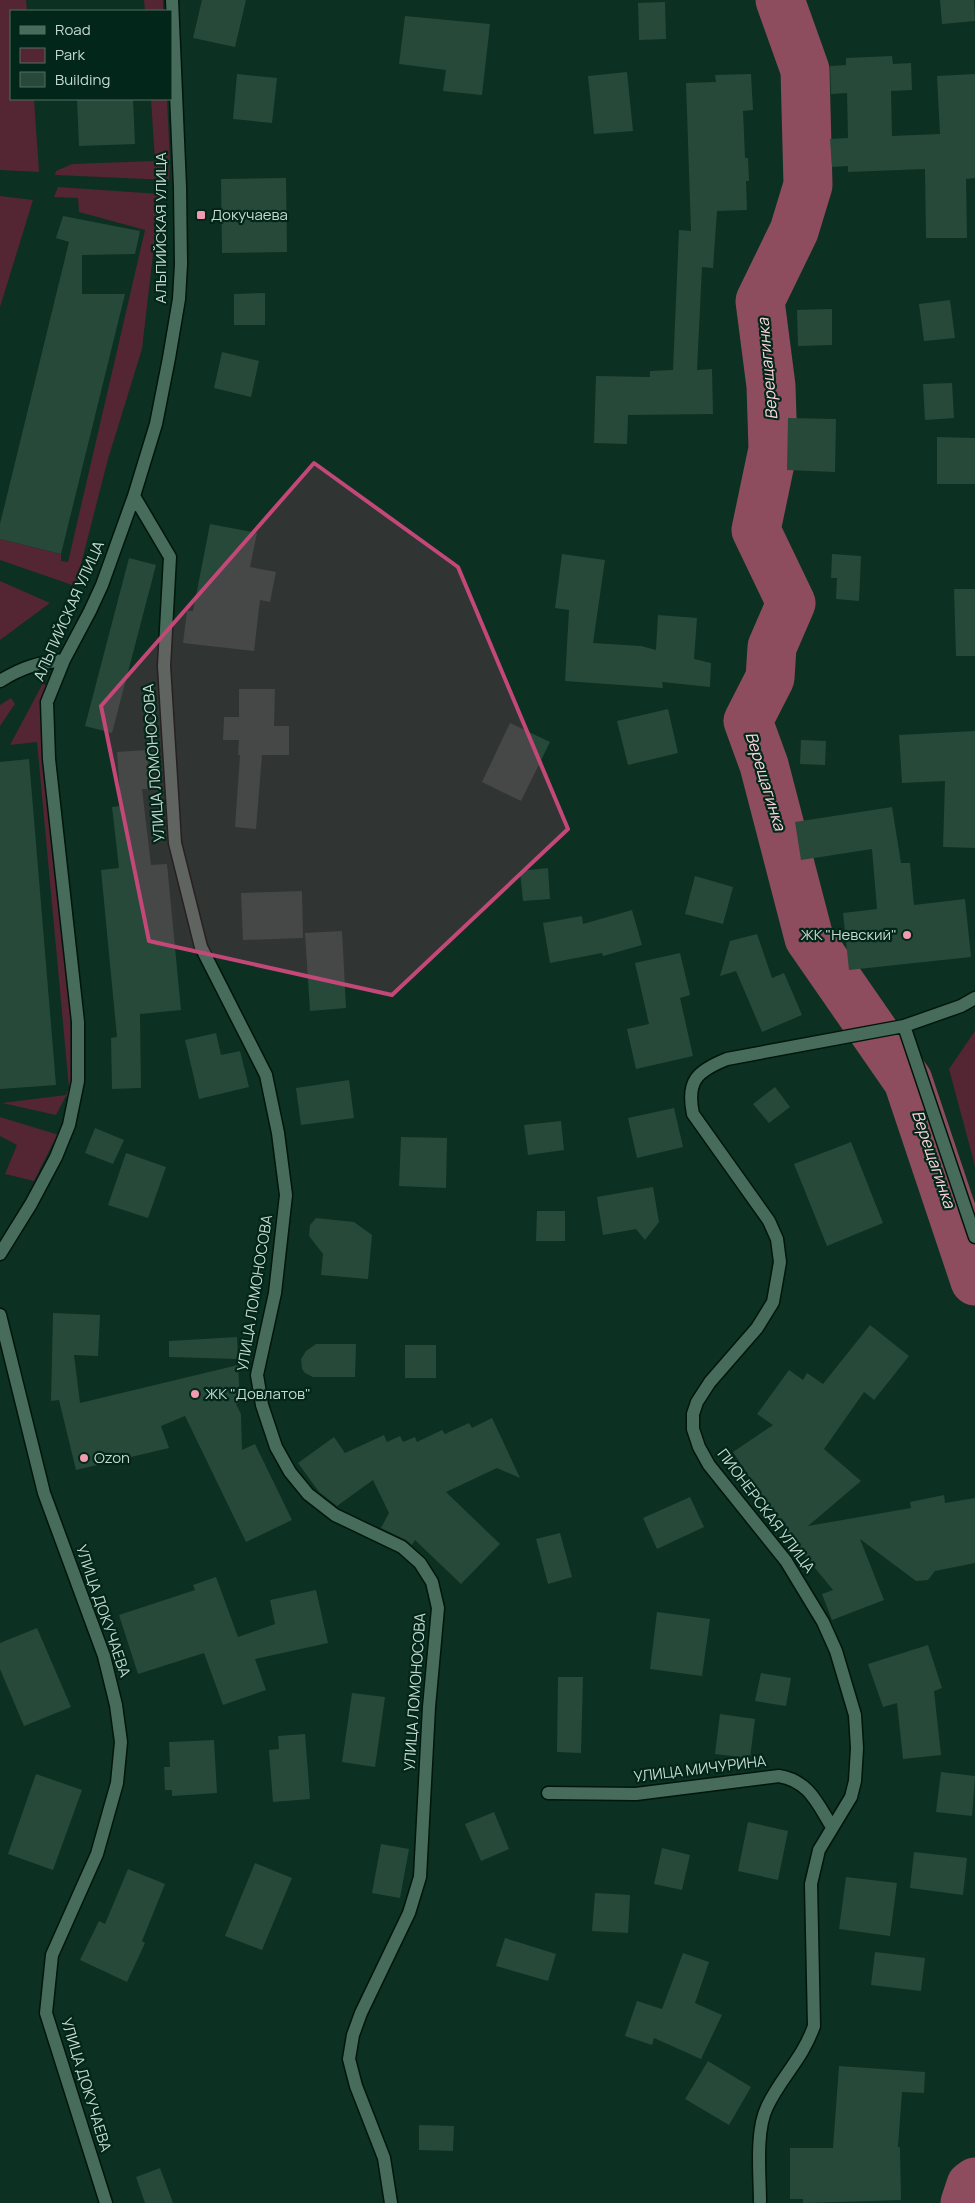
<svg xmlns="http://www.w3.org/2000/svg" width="975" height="2203" viewBox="0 0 975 2203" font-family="Manrope,sans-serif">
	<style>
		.green { fill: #542532 }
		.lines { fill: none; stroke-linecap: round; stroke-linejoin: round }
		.river { stroke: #8d4d5e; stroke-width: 49 }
		.building { fill: #26493a }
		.minor-casing { stroke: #00160d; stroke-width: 15 }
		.minor { stroke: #486c5b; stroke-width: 12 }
		.marked { fill: #c34878; fill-opacity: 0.2; stroke: #c34878; stroke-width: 4; stroke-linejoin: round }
		.poi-dot { fill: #f29aaf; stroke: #022619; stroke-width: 2 }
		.labels { text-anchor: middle; stroke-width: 4.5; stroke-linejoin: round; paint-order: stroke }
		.poi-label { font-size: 15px; fill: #c6d9d0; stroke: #022619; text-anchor: start }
		.street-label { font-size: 15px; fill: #c6d9d0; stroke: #022619 }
		.water-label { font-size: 16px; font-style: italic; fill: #fed5dd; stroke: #022619 }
	</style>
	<rect width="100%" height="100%" fill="#0c3022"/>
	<path class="green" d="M0 0H26L27 11H11V99H34L39 172 0 170Z
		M144 0H163V11H145Z
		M151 99H167L170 161 169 180 55 175 56 171 72 164 155 161Z
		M58 187 160 194 142 349 108 459 81 564 78 587 0 560V539L61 554V561L68 562 145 230 79 212 78 198 54 197Z
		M0 196 33 200 0 307Z
		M0 581 50 603 0 640Z
		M43 683 47 686 44 743 70 1010 73 1080 70 1100 66 1096 56 1115 2 1103 66 1095 69 1088 37 742 10 745Z
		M11 698 15 704 0 726V705Z
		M975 1031V1166L949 1069Z
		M0 1117 59 1135 53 1143 34 1181 5 1174 17 1145 0 1136Z"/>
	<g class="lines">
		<path class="river" d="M780 0 805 70 808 185 794 231 760 301 771 386 773 449 756 530 791 603 772 647 770 678 748 721 764 765 809 938 908 1081 975 1281
			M965 2203 971 2185 975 2182"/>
	</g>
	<path class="building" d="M202 0H246L235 47 193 38Z
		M940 0H974L975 21 942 24Z
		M665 2 666 39 639 40 638 3Z
		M405 16 490 24 482 95 443 91 446 70 399 64Z
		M892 56 893 64 911 63 912 90 891 91 892 136 940 134 937 76 975 74V178L966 179 967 238H926L925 169 848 172V166L832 167 830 139 848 138 847 93 831 94 830 66 846 65V58Z
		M627 72 633 131 594 134 588 76Z
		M237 74 277 78 272 123 233 119Z
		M751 74 753 110 743 111 745 158H748L749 181H746L747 210 717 211 713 268 702 267 697 370 712 369 713 414 628 415 627 444 594 443 596 376 650 377V371L673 370 679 230 691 231 686 83 716 82 715 75Z
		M77 99H133L135 144 79 146Z
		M286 178 287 252 222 253 221 179Z
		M63 216 140 231 135 254 82 255V294H125L61 554 0 539V524L69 242 56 238Z
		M265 293V325H234V294Z
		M950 300 955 338 924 341 919 304Z
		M832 309V345L798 346 797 310Z
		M222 352 259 361 251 397 214 388Z
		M952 383 954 418 925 420 923 384Z
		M788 418 836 419 835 472 787 470Z
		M937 437 975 438V484H937Z
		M210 524 257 533 250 567 276 572 270 602 260 600 254 651 183 643 187 611H193Z
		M562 554 605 560 593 643 641 646 656 650 658 615 697 618 694 659 711 663 710 687 662 682 663 688 565 681 569 610 555 608Z
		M832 554 861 556 859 601 836 599 837 578H831Z
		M129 558 156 565 112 733 85 726Z
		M954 589H975V656H956Z
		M239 689H275L274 726H289V755H262L256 829 235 827 240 755H238L239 740H223L224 717H239Z
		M668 709 678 753 628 765 617 721Z
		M510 723 550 742 521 801 482 782Z
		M975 731V848L943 847 945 781 902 783 899 735Z
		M801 740 826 741 825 765 800 764Z
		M147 750 150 789H142L151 865 167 864 181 1010 140 1014 141 1088 112 1089 111 1038 117 1037 101 870 119 868 112 807 121 806 117 752Z
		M29 759 56 1085 0 1089V762Z
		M892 807 901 863H910L914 905 965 899 971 957 849 970 843 913 877 909 872 849 801 860 795 822Z
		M548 868 550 899 523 901 520 871Z
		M695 876 733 887 723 924 685 914Z
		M302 891 303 938 243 940 241 893Z
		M632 910 642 945 603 956 602 953 550 963 543 923 582 916 583 924Z
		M342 931 346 1008 310 1011 305 933Z
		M757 934 772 978 784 973 802 1015 762 1032 736 971 720 976 730 941Z
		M680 953 690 995 680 998 693 1056 636 1069 627 1029 649 1024 635 963Z
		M216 1033 221 1055 240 1051 249 1087 199 1099 185 1040Z
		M349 1080 354 1118 301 1125 296 1088Z
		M775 1087 790 1107 769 1123 753 1104Z
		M674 1108 683 1147 637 1158 628 1118Z
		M561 1121 564 1150 528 1155 524 1125Z
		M95 1128 124 1140 113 1164 85 1153Z
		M401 1137 447 1138 446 1188 399 1186Z
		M851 1142 883 1223 827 1246 794 1164Z
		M126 1153 166 1167 148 1218 108 1205Z
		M653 1187 659 1222 645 1240 636 1229 603 1235 597 1197Z
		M537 1211H565V1241H536Z
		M316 1218 354 1222 372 1235 368 1279 321 1275 323 1254 309 1236 310 1225Z
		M53 1313 100 1315 98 1356 74 1355 80 1403 238 1365 240 1402 236 1404 241 1414 242 1450 255 1444 292 1520 246 1542 185 1416 161 1426 169 1448 76 1470 59 1400 51 1401Z
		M870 1325 909 1356 874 1400 864 1392 824 1449 861 1481 808 1526 911 1508 910 1502 944 1495 945 1503 975 1498V1563L935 1571 928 1580 916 1581 860 1539 884 1600 832 1620 822 1594 833 1590 784 1530 733 1452 773 1425 757 1414 789 1370 803 1380 807 1373 823 1384Z
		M237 1337 238 1359 169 1357V1341Z
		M316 1344H356L355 1377H313L305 1373 302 1369 301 1359 306 1351Z
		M405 1345H436V1378H405Z
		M492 1418 520 1478 497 1468 446 1492 500 1544 461 1584 415 1540 412 1545 406 1540 381 1528 389 1513 373 1480 337 1506 319 1492 298 1463 334 1437 345 1453 384 1435 387 1442 400 1436 403 1442 415 1437 417 1442 442 1430 445 1434 469 1423 472 1428Z
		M690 1497 704 1527 657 1549 643 1518Z
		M560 1533 572 1577 548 1584 536 1539Z
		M216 1577 238 1637 275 1624 270 1600 316 1590 328 1643 255 1659 266 1690 223 1705 204 1653 138 1674 119 1615 195 1590 193 1585Z
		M657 1612 710 1619 702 1676 650 1669Z
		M37 1628 71 1707 24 1726 0 1669V1643Z
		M928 1645 942 1688 934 1691 941 1755 903 1759 897 1703 883 1707 868 1664Z
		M761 1673 791 1678 786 1706 755 1701Z
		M558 1677H583L581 1753 557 1752Z
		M352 1693 385 1697 375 1767 342 1762Z
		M720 1714 755 1719 750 1758 715 1754Z
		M305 1734 310 1799 273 1802 269 1750 279 1749 278 1736Z
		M214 1740 217 1793 172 1796V1790H165L164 1767H170L169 1742Z
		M941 1772 975 1776 972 1816 936 1812Z
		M36 1774 82 1790 53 1870 8 1854Z
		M494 1812 509 1849 481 1861 465 1824Z
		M748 1822 788 1831 778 1880 738 1871Z
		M381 1844 409 1849 400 1898 372 1893Z
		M662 1848 690 1855 682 1890 654 1884Z
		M914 1852 967 1858 963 1895 910 1888Z
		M255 1863 292 1878 262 1950 225 1936Z
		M128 1869 165 1884 142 1941 145 1943 127 1982 80 1960 99 1921 105 1924Z
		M846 1877 897 1883 890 1936 839 1929Z
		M595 1893 630 1895 628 1933 592 1931Z
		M505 1938 556 1954 548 1981 496 1966Z
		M875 1952 925 1958 921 1991 871 1985Z
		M683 1953 709 1962 695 2003 722 2015 701 2059 654 2038 652 2045 625 2036 637 2001 662 2009Z
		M708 2061 751 2087 729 2125 685 2099Z
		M839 2066 925 2072 924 2093 902 2092 898 2147H900L901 2200 803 2203V2199H790V2148H833Z
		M419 2125 454 2126 453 2151 419 2150Z
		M160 2168 173 2203H145L136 2177Z"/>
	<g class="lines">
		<g class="minor-casing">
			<path id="minor" d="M134 496 170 557 164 666 175 843 201 947 266 1075 278 1133 286 1195 275 1293 257 1375 262 1405 276 1447 290 1472 308 1494 335 1515 402 1547 420 1563 432 1582 438 1608 429 1707 420 1877 409 1913 361 2013 353 2035 349 2059 356 2086 384 2158 391 2203
				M0 681C23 667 37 663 64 660
				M904 1026 975 1237
				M0 1254 31 1204 56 1157 69 1125 78 1081V1022L49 759 47 702 64 660 90 611 102 585 134 496 156 424 169 358 179 299 181 264 180 187 172 0
				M0 1315 44 1493 104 1656 116 1705 121 1742 117 1783 97 1854 52 1955 46 2013 106 2203
				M548 1793 636 1794 779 1776C809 1781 817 1803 832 1827
				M760 2203C760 2175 755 2132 767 2107 781 2077 802 2060 814 2026L811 1884 819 1850 851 1797 855 1781 857 1748 855 1715 836 1651 823 1622 786 1561 709 1465 699 1447 693 1429V1414L697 1402 710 1382 757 1328 773 1302 780 1262 777 1239 769 1221 693 1114C686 1081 697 1071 727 1059L904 1026 961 1006 975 998"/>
		</g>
		<use href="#minor" class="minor"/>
	</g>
	<path class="marked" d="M314 463 458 567 568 829 392 995 149 941 101 706Z"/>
	<g class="poi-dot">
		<rect x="196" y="210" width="10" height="10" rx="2.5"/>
		<circle cx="907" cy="935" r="5"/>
		<circle cx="195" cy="1394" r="5"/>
		<circle cx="84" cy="1458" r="5"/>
	</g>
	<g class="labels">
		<g class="poi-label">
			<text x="211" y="220">Докучаева</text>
			<text x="897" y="940" text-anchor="end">ЖК "Невский"</text>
			<text x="205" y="1399">ЖК "Довлатов"</text>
			<text x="94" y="1463">Ozon</text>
		</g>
		<g class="street-label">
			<text transform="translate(161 228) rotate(-90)" y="5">АЛЬПИЙСКАЯ УЛИЦА</text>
			<text transform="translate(69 611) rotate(-66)" y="5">АЛЬПИЙСКАЯ УЛИЦА</text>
			<text transform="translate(154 763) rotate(-94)" y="5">УЛИЦА ЛОМОНОСОВА</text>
			<text transform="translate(255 1293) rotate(-81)" y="5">УЛИЦА ЛОМОНОСОВА</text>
			<text transform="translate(766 1511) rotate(53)" y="5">ПИОНЕРСКАЯ УЛИЦА</text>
			<text transform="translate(103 1611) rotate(71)" y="5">УЛИЦА ДОКУЧАЕВА</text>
			<text transform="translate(415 1692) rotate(-86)" y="5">УЛИЦА ЛОМОНОСОВА</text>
			<text transform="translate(700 1769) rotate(-7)" y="5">УЛИЦА МИЧУРИНА</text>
			<text transform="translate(86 2085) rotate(73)" y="5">УЛИЦА ДОКУЧАЕВА</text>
		</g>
		<g class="water-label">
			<text transform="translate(767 369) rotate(-95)" y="6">Верещагинка</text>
			<text transform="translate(766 781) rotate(73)" y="6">Верещагинка</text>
			<text transform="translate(934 1159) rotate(71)" y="6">Верещагинка</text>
		</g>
	</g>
	<rect x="10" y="10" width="162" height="90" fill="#022619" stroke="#506e62"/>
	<rect x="20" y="26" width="25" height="8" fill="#486c5b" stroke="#506e62"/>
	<text x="55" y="35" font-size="15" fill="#c6d9d0">Road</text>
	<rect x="20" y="48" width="25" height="15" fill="#542532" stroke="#506e62"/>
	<text x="55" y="60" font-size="15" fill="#c6d9d0">Park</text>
	<rect x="20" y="72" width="25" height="15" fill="#26493a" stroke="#506e62"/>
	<text x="55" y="85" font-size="15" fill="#c6d9d0">Building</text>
</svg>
